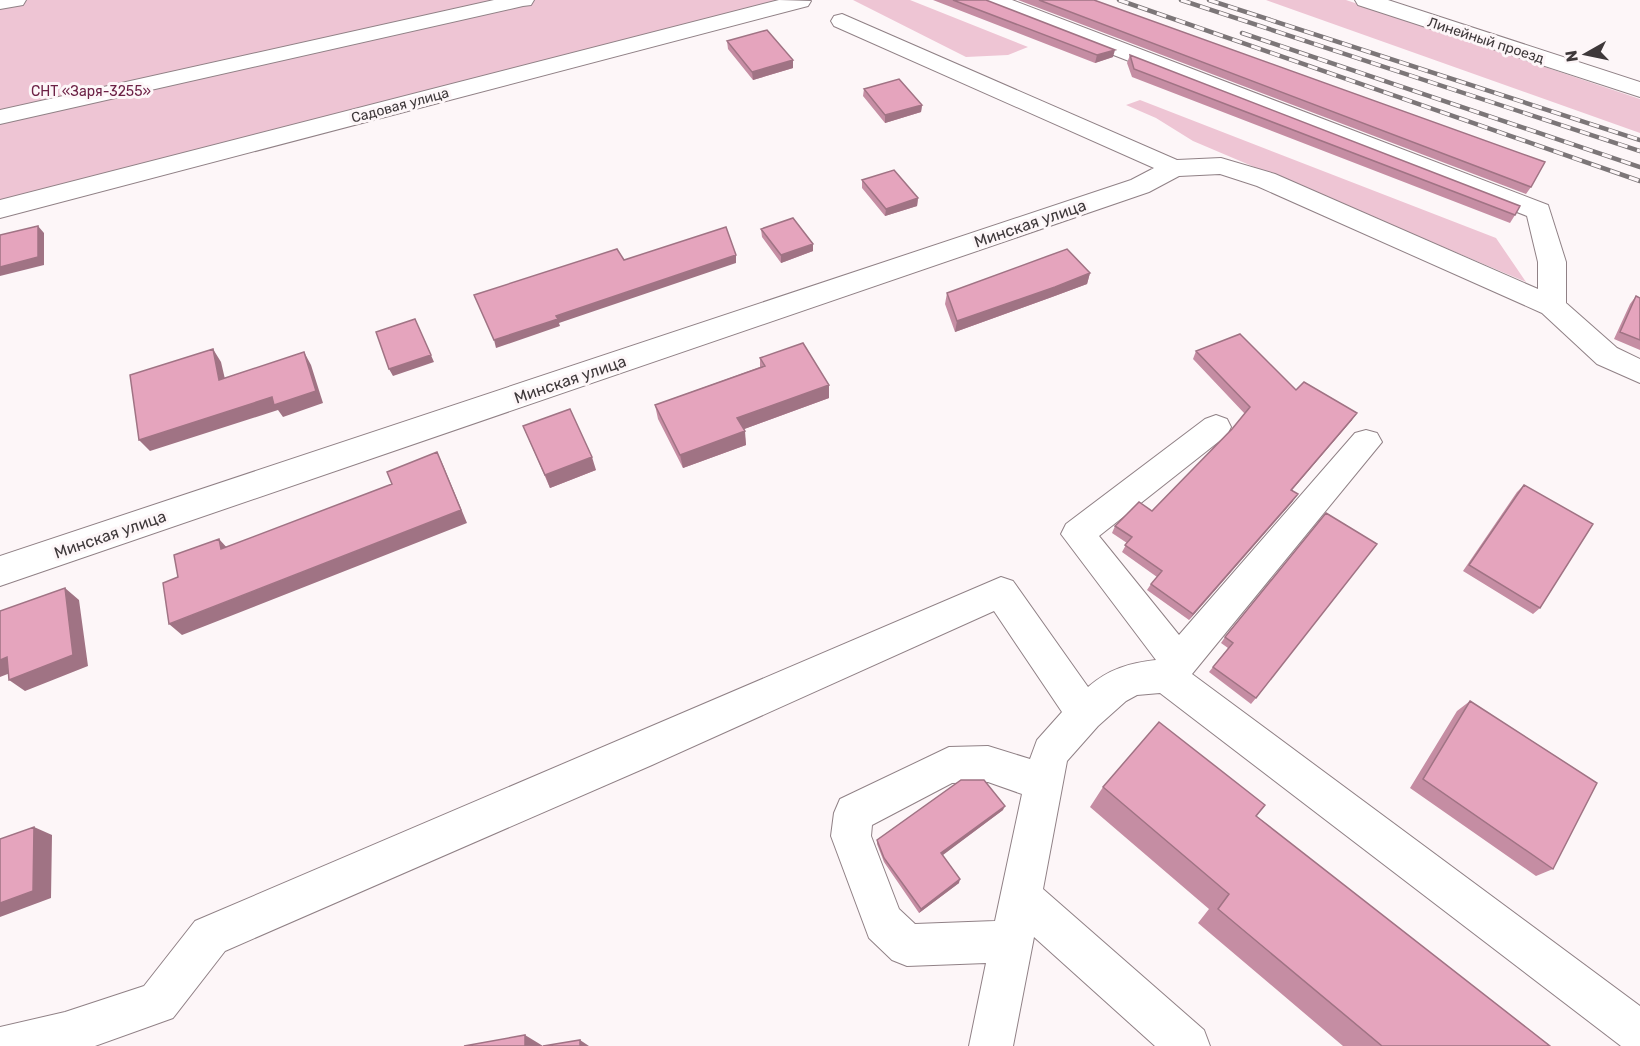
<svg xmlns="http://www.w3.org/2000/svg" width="1640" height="1046" viewBox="0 0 1640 1046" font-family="Rubik,sans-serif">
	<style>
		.green { fill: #eec5d4 }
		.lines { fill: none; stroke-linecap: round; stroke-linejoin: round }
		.minor-casing { stroke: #908186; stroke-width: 2 }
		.minor { fill: #fff; fill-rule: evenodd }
		.rail-casing { stroke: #7c7678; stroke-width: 4.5 }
		.rail { stroke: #fdf6f8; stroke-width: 3; stroke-dasharray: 10; stroke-linecap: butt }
		.wall { fill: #c58da3 }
		.shaded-wall { fill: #a07384 }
		.building { fill: #e5a4bd; stroke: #a07384; stroke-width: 1.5 }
		.labels { text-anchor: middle; stroke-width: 6; stroke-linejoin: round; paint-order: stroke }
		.far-street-label { font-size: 14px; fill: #3e383a; stroke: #fdf6f8 }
		.far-park-label { font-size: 14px; fill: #6c2145; stroke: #fdf6f8 }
		.street-label { font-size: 16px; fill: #3e383a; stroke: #fdf6f8 }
	</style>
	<rect width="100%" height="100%" fill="#fdf6f8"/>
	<path class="green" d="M0 0H798L800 1 0 209Z
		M853 0H910L1028 47 1008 55 966 57Z
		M1266 0H1346L1640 99V133Z
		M1140 100 1496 238 1526 282 1193 141 1156 118 1126 105Z"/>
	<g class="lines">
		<g class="minor-casing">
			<path id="minor" d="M0 0H26L23 5 0 9Z
				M494 0H534L531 5 523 6 0 124V110Z
				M779 0 811 1 808 6 0 218V200Z
				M982 0H1012L1548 205 1566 262V303L1617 348 1640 359V383L1597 364 1542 313 1257 186 1220 174 1179 176 1149 192 0 586V556L1131 180 1154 168 834 26 831 21 834 16 842 14 1177 160 1221 158 1275 174 1538 289V262L1527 216 985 5Z
				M1355 0H1388L1640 82V97L1358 5Z
				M1216 415 1227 419 1231 427 1227 435 1099 536 1179 635 1355 433 1366 430 1377 433 1382 442 1192 674 1640 1006V1046H1621L1160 693 1137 695 1126 701 1098 726 1067 761 1043 889 1204 1030 1210 1046H1155L1034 937 1013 1046H969L986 963 907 966 892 960 869 938 831 836 834 813 840 799 949 747 988 746 1030 759 1037 740 1062 712 994 611 652 765 225 951 173 1018 95 1046H0V1027L65 1012 144 986 195 921 1001 577 1013 581 1088 687C1109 669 1129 663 1156 660L1061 534 1066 524 1205 419ZM988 782 1022 794 995 921 915 924 899 909 871 836 872 825 952 783Z"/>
		</g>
		<use href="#minor" class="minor"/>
		<g class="rail-casing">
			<path id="rail" d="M1119 0 1640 181
				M1181 0 1640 151
				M1209 0 1640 140
				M1242 33 1640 167"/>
		</g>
		<use href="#rail" class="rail"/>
	</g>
	<path class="wall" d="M933 0H986L1113 57 1095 63Z
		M1018 0H1094L1531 187 1526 194Z
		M727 41 793 68 753 80 728 49Z
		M1130 55 1515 215 1510 223 1132 77 1127 63Z
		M864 89 922 105 921 112 885 123 863 96Z
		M862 180 918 198 917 206 885 216 862 188Z
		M761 229 813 251 781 263 762 237Z
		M1090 273 1087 284 1052 297 955 332 945 304 947 293Z
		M1636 296 1640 298V350L1614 339 1630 304Z
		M1196 351 1296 390 1352 420 1292 490 1293 501 1189 620 1147 590 1151 584 1157 577 1122 552 1127 543 1112 533 1115 526 1152 511 1232 429 1245 414 1193 359Z
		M760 358 829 398 744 429 746 445 683 468 658 419 655 405 760 367Z
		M523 426 596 470 550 488Z
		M1524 485 1540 608 1533 614 1463 571 1517 492Z
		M1326 513 1256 698 1251 704 1209 672 1228 648 1221 643 1225 637Z
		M1470 701 1553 869 1536 876 1410 788 1457 711Z
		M1103 787 1256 816 1550 1046H1343L1198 923 1209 909 1090 807Z
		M1003 810 942 855 959 883 919 913 884 862 877 844V840Z"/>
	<path class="shaded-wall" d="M1115 50 1113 57 1095 63 1097 55Z
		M793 60V68L753 80 752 72Z
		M922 105 921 112 885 123V115Z
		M918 198 917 206 885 216 886 209Z
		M38 226 44 233V265L0 276V267Z
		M813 244V251L781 263V255Z
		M736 255V263L559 323 560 326 496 348 494 340 556 316Z
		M1090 273 1087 284 1052 297 955 332 957 321Z
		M415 319 434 362 393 376 389 369Z
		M213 349 221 362 228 392 219 380Z
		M304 352 311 365 323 403 283 417 278 410 150 451 139 440Z
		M829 385V398L739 431 737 418Z
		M1357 413 1352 420 1286 497 1291 490Z
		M745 431 746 445 683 468 680 455Z
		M437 452 443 465 467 523 182 635 169 624 461 510Z
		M592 457 596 470 550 488 545 475Z
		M1298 494 1293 501 1189 620 1193 614Z
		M219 539 230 551 221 549Z
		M65 588 79 600 88 666 25 691 9 680Z
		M7 657 23 668 0 677V660Z
		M1005 806 1003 810 939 858 941 853Z
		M34 827 52 835 51 898 0 917V903Z
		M960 879 959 883 919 913 921 909Z
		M525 1035 543 1046H525Z
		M580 1040 589 1046H580Z"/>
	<path class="building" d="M953 0H986L1115 50 1097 55Z
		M1039 0H1094L1545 162 1531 187Z
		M767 30 793 60 752 72 727 41Z
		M1130 55 1520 206 1515 215 1134 69Z
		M899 79 922 105 885 115 864 89Z
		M894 170 918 198 886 209 862 180Z
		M793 218 813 244 781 255 761 229Z
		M38 226V257L0 267V235Z
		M726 227 736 255 556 316 558 319 494 340 474 295 617 249 624 260Z
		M1067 249 1090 273 1055 287 957 321 947 293Z
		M1636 296 1640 298V340L1620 332Z
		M415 319 431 355 389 369 376 332Z
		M1240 334 1296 390 1304 382 1357 413 1291 490 1298 494 1193 614 1151 584 1162 571 1125 545 1132 537 1115 526 1139 502 1152 511 1232 429 1250 407 1196 351Z
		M803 343 829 385 737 418 745 431 680 455 655 405 765 366 760 358Z
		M213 349 219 380 304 352 316 391 274 405 272 397 139 440 130 375Z
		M570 409 592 457 545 475 523 426Z
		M437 452 461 510 169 624 163 583 178 577 174 555 219 539 221 549 392 484 387 472Z
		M1524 485 1593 524 1540 608 1469 565Z
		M1326 513 1377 544 1256 698 1213 667 1233 643 1225 637Z
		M65 588 73 655 9 680 7 657 0 660V611Z
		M1470 701 1597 783 1553 869 1423 779Z
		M1159 722 1265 805 1256 816 1550 1046H1382L1218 909 1229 894 1103 787Z
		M961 780H984L1005 806 941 853 960 879 921 909 884 858 877 840Z
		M34 827 33 891 0 903V839Z
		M525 1035V1046H464Z
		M580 1040V1046H543Z"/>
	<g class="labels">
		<g class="far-street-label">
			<text transform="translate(1486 40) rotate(18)" y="5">Линейный проезд</text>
			<text transform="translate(400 105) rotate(-15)" y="5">Садовая улица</text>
		</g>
		<g class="far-park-label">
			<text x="91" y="96">СНТ «Заря-3255»</text>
		</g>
		<g class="street-label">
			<text transform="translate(1030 223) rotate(-19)" y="6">Минская улица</text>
			<text transform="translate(570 379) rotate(-19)" y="6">Минская улица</text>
			<text transform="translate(110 534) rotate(-19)" y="6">Минская улица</text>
		</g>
	</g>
	<g transform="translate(1586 54) rotate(261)" stroke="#fdf6f8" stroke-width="4.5" paint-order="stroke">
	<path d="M0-4.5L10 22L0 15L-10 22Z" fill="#3e383a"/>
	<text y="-9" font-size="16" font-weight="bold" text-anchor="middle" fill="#3e383a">N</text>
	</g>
</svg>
